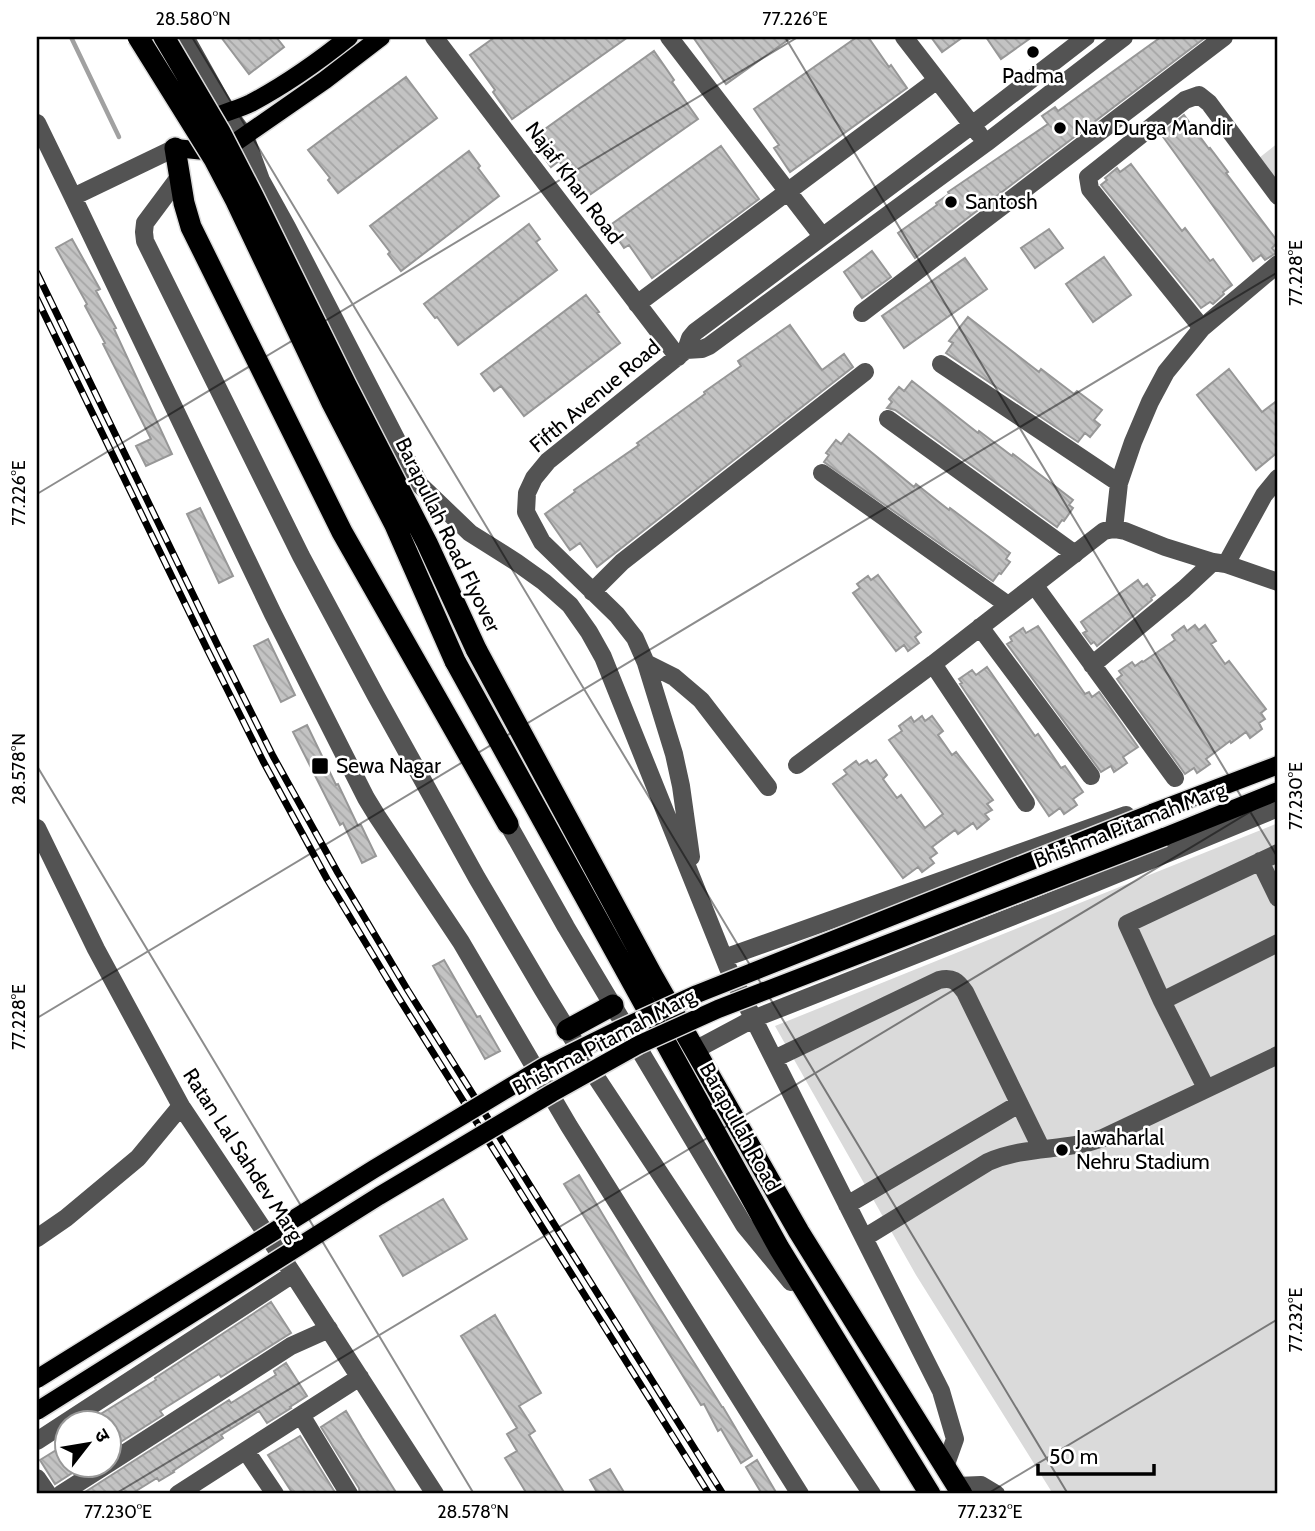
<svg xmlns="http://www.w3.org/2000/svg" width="1315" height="1531" viewBox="0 0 1315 1531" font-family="Cabin,'Noto Sans Devanagari',sans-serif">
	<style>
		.green { fill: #dadada }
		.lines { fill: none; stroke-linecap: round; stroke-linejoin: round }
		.stream { stroke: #a1a1a1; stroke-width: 4.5 }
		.building { fill: url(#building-back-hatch); stroke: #979797; stroke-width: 2 }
		.major-casing { stroke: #dbdbdb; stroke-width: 21 }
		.highway-casing { stroke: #dbdbdb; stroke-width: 24 }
		.minor { stroke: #535353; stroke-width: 18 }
		.major { stroke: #000; stroke-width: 18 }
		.highway { stroke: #000; stroke-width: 21 }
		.rail-casing { stroke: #000; stroke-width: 7 }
		.rail { stroke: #fff; stroke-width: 4.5; stroke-dasharray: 13; stroke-linecap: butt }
		.major-bridge-casing { stroke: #dbdbdb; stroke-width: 21; stroke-linecap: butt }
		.highway-bridge-casing { stroke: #dbdbdb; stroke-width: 24; stroke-linecap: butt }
		.major-bridge { stroke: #000; stroke-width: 18 }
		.highway-bridge { stroke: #000; stroke-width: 21 }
		.ticks { fill: none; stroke: #000; stroke-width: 2; stroke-opacity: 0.45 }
		.poi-dot { fill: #000; stroke: #fff; stroke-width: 2.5 }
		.labels { text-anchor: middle; stroke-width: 5; stroke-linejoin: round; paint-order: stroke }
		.poi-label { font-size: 21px; fill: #000; stroke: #fff; text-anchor: start }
		.street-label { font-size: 21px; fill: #000; stroke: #fff }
		.neatline { fill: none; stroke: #000; stroke-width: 2.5 }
		.ticks-label { font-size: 18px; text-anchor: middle; fill: #000 }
	</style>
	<defs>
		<pattern id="building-back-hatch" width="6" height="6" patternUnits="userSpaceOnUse" patternTransform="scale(1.75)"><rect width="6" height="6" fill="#c3c3c3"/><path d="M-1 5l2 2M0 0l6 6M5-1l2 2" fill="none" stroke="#a6a6a6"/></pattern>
	</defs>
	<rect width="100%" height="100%" fill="#fff"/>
	<path class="green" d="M1278 143V183L1259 158Z
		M1278 823V1494H1053L916 1275 775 1026Z"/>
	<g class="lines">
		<path class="stream" d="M71 37 119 137"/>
	</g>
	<path class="building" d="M221 37H276L284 47 249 74Z
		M495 37H628L512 119 493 92 495 90 470 55Z
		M693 37H792L726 84Z
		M857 37H868L889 67 891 65 907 88 790 172 774 148 779 145 754 109Z
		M931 37H963L942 52Z
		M986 37H1032L1001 59Z
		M1161 37H1206L915 258 898 233 937 205 936 203 949 194 948 192 1048 124 1042 116 1055 107 1058 111Z
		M654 51 674 80 672 82 698 119 585 198 559 161 551 167 531 139Z
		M406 77 437 118 338 193 328 180 330 178 308 150Z
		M1184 115 1209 149 1210 148 1228 172 1226 173 1278 242 1272 248 1276 253 1265 260 1261 255 1253 261 1161 134Z
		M721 146 759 199 652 278 629 245 624 248 609 226Z
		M469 151 480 166 478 168 499 196 401 271 388 254 390 252 370 226Z
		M1131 164 1182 231 1185 228 1210 261 1213 259 1232 285 1223 292 1224 294 1213 304 1210 302 1201 308 1101 185 1107 180 1105 178 1117 168 1120 172Z
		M529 224 540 239 536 242 557 270 458 345 437 317 435 318 424 304Z
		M1049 229 1063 248 1035 268 1021 248Z
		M72 239 100 289 96 291 116 328 114 329 172 454 146 466 136 446 151 439 103 344 105 343 85 306 87 304 56 248Z
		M872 251 891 277 862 298 844 272Z
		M1104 257 1131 295 1093 322 1066 284Z
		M965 258 987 289 904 348 882 316Z
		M586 295 599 312 597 313 620 343 524 416 501 386 494 391 481 374Z
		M968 317 1039 372 1041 369 1074 394 1077 391 1102 410 1094 420 1100 425 1090 437 1085 433 1078 442 946 353 953 343 949 341Z
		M790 325 822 370 844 354 853 367 597 567 580 543 570 550 545 514 575 492 574 490 639 445 637 443 705 394 704 392 741 366 738 361Z
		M1229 369 1262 412 1278 400V452L1256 470 1197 395Z
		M912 381 978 433 979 431 1012 456 1013 454 1073 500 1069 505 1073 508 1064 521 1062 520 1057 527 895 410 887 408 892 402 889 399 899 387 904 391Z
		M849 434 914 487 916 484 949 510 950 508 1010 553 1006 559 1010 562 1001 574 999 573 993 581 824 462 829 455 826 453 836 440 841 444Z
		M200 508 233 576 219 583 187 514Z
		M878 575 921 632 915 637 919 643 908 651 904 645 896 651 853 593 860 588 857 584 868 576 871 580Z
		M1138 580 1143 587 1147 584 1155 595 1151 598 1152 600 1097 646 1094 642 1091 644 1083 633 1087 631 1081 622Z
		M1195 625 1199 630 1205 625 1216 641 1211 644 1225 664 1229 661 1266 709 1261 713 1265 719 1259 723 1262 729 1250 738 1246 732 1231 743 1230 741 1206 759 1210 764 1197 773 1194 768 1185 774 1117 679 1122 675 1119 671 1132 662 1135 666 1142 661 1143 662 1175 640 1172 635 1184 626 1187 631Z
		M1038 626 1085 694 1089 692 1092 697 1099 692 1138 747 1123 757 1127 763 1114 772 1111 766 1101 772 1007 644 1012 641 1010 637 1023 628 1026 633Z
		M268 639 295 695 281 702 254 646Z
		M987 667 1035 736 1038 734 1061 768 1065 766 1083 792 1073 799 1077 805 1064 814 1060 808 1049 816 960 684 962 683 959 679 972 670 976 675Z
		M922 716 925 721 932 716 943 731 938 735 952 755 956 752 993 800 987 804 992 810 985 814 989 819 977 829 973 823 958 834 955 830 932 847 937 853 930 858 934 863 922 872 918 867 903 878 833 784 847 774 844 770 856 761 859 765 867 760 870 764 876 760 887 775 883 779 897 798 901 795 925 828 943 814 889 740 902 731 899 726 911 717 914 722Z
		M307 725 336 785 338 784 358 826 361 825 376 856 362 863 343 823 340 825 293 732Z
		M444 960 477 1017 480 1016 500 1051 485 1059 433 966Z
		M579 1175 645 1285 722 1407H723L752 1456 741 1463 721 1429 718 1431 704 1404 701 1405 564 1184Z
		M443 1199 467 1239 403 1276 380 1236Z
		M271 1302 291 1333 221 1377 219 1374 160 1411 163 1415 108 1450V1423H86L156 1380 155 1378Z
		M495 1315 541 1393 519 1406 535 1431 529 1435 565 1494H527L505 1458 517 1451 507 1434 517 1428 461 1336Z
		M286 1363 307 1396 290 1407 291 1408 267 1423 259 1411 221 1435 223 1438 173 1471 174 1472 159 1481 157 1478 131 1494H82L229 1400 231 1403 276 1375 274 1371Z
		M346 1411 362 1438 397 1494H360L359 1488 321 1427Z
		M300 1436 336 1494H293L268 1455Z
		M66 1444V1465H78L80 1468 55 1484 40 1460Z
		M757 1460 777 1494H762L746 1467Z
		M610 1469 625 1494H598L590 1480Z"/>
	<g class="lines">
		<g class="major-casing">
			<path id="major" d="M201 125C215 114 235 111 251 103 285 85 319 61 349 37
				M175 148 215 152 233 144 325 80 381 37
				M1152 813 1278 765
				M1164 837 1278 791"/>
		</g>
		<g class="highway-casing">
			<path id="highway" d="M175 148 184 203 191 227 342 532 508 824
				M476 649 652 975 799 1232 962 1494
				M455 661 779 1248 930 1494
				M567 1030 613 1005"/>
		</g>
		<path class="minor" d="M185 37 227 112 245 136 261 180 287 227 420 485 470 533 516 562 544 582 570 605 589 632 603 657 728 968 941 1391 955 1439 945 1467
			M434 37 678 357
			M669 37 822 236
			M904 37 979 134
			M37 123 73 197
			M175 148 73 197 273 614 366 798 377 816 461 942 569 1126 800 1494
			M180 176 145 223 144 232 145 241 301 556 376 696 477 878 543 990 596 1077 872 1494
			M637 304 937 80
			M862 313 1224 37
			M1202 328 1090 189 1088 177 1185 100 1199 95 1209 103 1278 196
			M686 350 702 349 709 346 986 143 1124 37
			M941 364 1119 483
			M888 419 1075 554
			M822 473 1008 605
			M1114 529 1119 483 1133 442 1150 402 1166 372 1202 328 1278 264
			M1226 564 1264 495 1278 478
			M1035 586 1175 778
			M592 592 622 562 865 372
			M980 627 1091 776
			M646 663 674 677 701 700 768 787
			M933 664 1026 803
			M1092 665 1184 589 1213 562
			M797 765 933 664 1104 531 1114 529 1125 531 1165 547 1213 562 1226 564 1278 582
			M508 824 566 927 744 1225 791 1282
			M37 828 96 949 181 1106 293 1274 435 1494
			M691 857 681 786 674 754 646 663 635 638 617 615 542 542 526 512 527 493 534 478 548 461 686 350 690 338 695 332 972 125 1086 37
			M1260 861 1278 898
			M724 958 1126 815
			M1162 1001 1127 924 1278 853
			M695 1050 753 1019 1044 904 1278 808
			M774 1059 939 980C953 977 957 981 965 992L1041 1148
			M1206 1088 1162 1001 1278 943
			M847 1205 1019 1104
			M37 1238 66 1218 138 1158 181 1106
			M864 1238 988 1162C1027 1145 1064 1152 1103 1138L1278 1055
			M301 1415 349 1494
			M37 1441 293 1274
			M246 1451 275 1494
			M108 1464 291 1346 329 1329
			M37 1478 48 1494
			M957 1486 981 1485 996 1494
			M61 1494 108 1464
			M178 1494 360 1377"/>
		<use href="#major" class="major"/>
		<use href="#highway" class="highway"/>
		<g class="rail-casing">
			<path id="rail" d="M37 273 218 646 273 756 338 873 407 989 723 1494
				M37 299 208 651 263 761 327 879 397 995 709 1494"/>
		</g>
		<use href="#rail" class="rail"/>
		<g class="major-bridge-casing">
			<path id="major-bridge" d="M37 1379 374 1169 545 1066 618 1030 697 994 1152 813
				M37 1411 379 1196 552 1093 638 1045 718 1009 1164 837"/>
		</g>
		<g class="highway-bridge-casing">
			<path id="highway-bridge" d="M138 37 214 159 236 201 332 403 395 525 455 661
				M164 37 220 132 253 196 346 385 427 543 476 649"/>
		</g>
		<use href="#major-bridge" class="major-bridge"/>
		<use href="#highway-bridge" class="highway-bridge"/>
	</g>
	<path class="ticks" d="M192 37 1068 1494M785 37 1278 858M37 494 798 37M37 766 474 1494M37 1018 1278 272M115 1494 1278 795M987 1494 1278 1319"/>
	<g class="poi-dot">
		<circle cx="1033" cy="52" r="7"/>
		<circle cx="1060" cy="128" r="7"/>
		<circle cx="951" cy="202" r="7"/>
		<rect x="311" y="757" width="18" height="18" rx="3.5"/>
		<circle cx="1062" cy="1150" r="7"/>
	</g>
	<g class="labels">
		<g class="poi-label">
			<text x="1033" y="83" text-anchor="middle">Padma</text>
			<text x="1074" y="135">Nav Durga Mandir</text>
			<text x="965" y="209">Santosh</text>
			<text x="336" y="773">Sewa Nagar</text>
			<text x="1076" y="1145">Jawaharlal<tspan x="1076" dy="24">Nehru Stadium</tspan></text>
		</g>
		<g class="street-label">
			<text transform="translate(574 183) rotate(53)" y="7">Najaf Khan Road</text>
			<text transform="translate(595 396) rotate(-40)" y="7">Fifth Avenue Road</text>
			<text transform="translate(448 535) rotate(64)" y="7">Barapullah Road Flyover</text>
			<text transform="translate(1130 825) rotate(-21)" y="7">Bhishma Pitamah Marg</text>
			<text transform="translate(604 1042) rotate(-28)" y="7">Bhishma Pitamah Marg</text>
			<text transform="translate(740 1127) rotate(61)" y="7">Barapullah Road</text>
			<text transform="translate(243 1155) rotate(57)" y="7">Ratan Lal Sahdev Marg</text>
		</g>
	</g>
	<rect width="1315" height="1531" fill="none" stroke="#ffffff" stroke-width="77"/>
	<g transform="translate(88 1444) rotate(59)"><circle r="33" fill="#ffffff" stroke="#999999" stroke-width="2"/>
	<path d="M0-5L12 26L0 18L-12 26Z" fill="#000000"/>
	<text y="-10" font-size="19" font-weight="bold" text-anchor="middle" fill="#000000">उ</text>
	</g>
	<path d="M1038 1464v10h116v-10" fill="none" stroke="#000000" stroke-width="3.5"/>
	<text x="1049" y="1464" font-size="21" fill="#000000" stroke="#ffffff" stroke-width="5" paint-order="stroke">50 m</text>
	<rect x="38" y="38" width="1238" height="1454" class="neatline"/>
	<g class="ticks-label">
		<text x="193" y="25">28.580°N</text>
		<text x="795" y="25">77.226°E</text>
		<text transform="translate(1296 273) rotate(-90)" y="6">77.228°E</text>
		<text transform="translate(19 493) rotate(-90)" y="6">77.226°E</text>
		<text transform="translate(19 769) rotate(-90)" y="6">28.578°N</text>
		<text transform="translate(1296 796) rotate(-90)" y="6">77.230°E</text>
		<text transform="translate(19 1017) rotate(-90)" y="6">77.228°E</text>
		<text transform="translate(1296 1320) rotate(-90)" y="6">77.232°E</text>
		<text x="118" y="1518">77.230°E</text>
		<text x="473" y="1518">28.578°N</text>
		<text x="990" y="1518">77.232°E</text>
	</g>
</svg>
